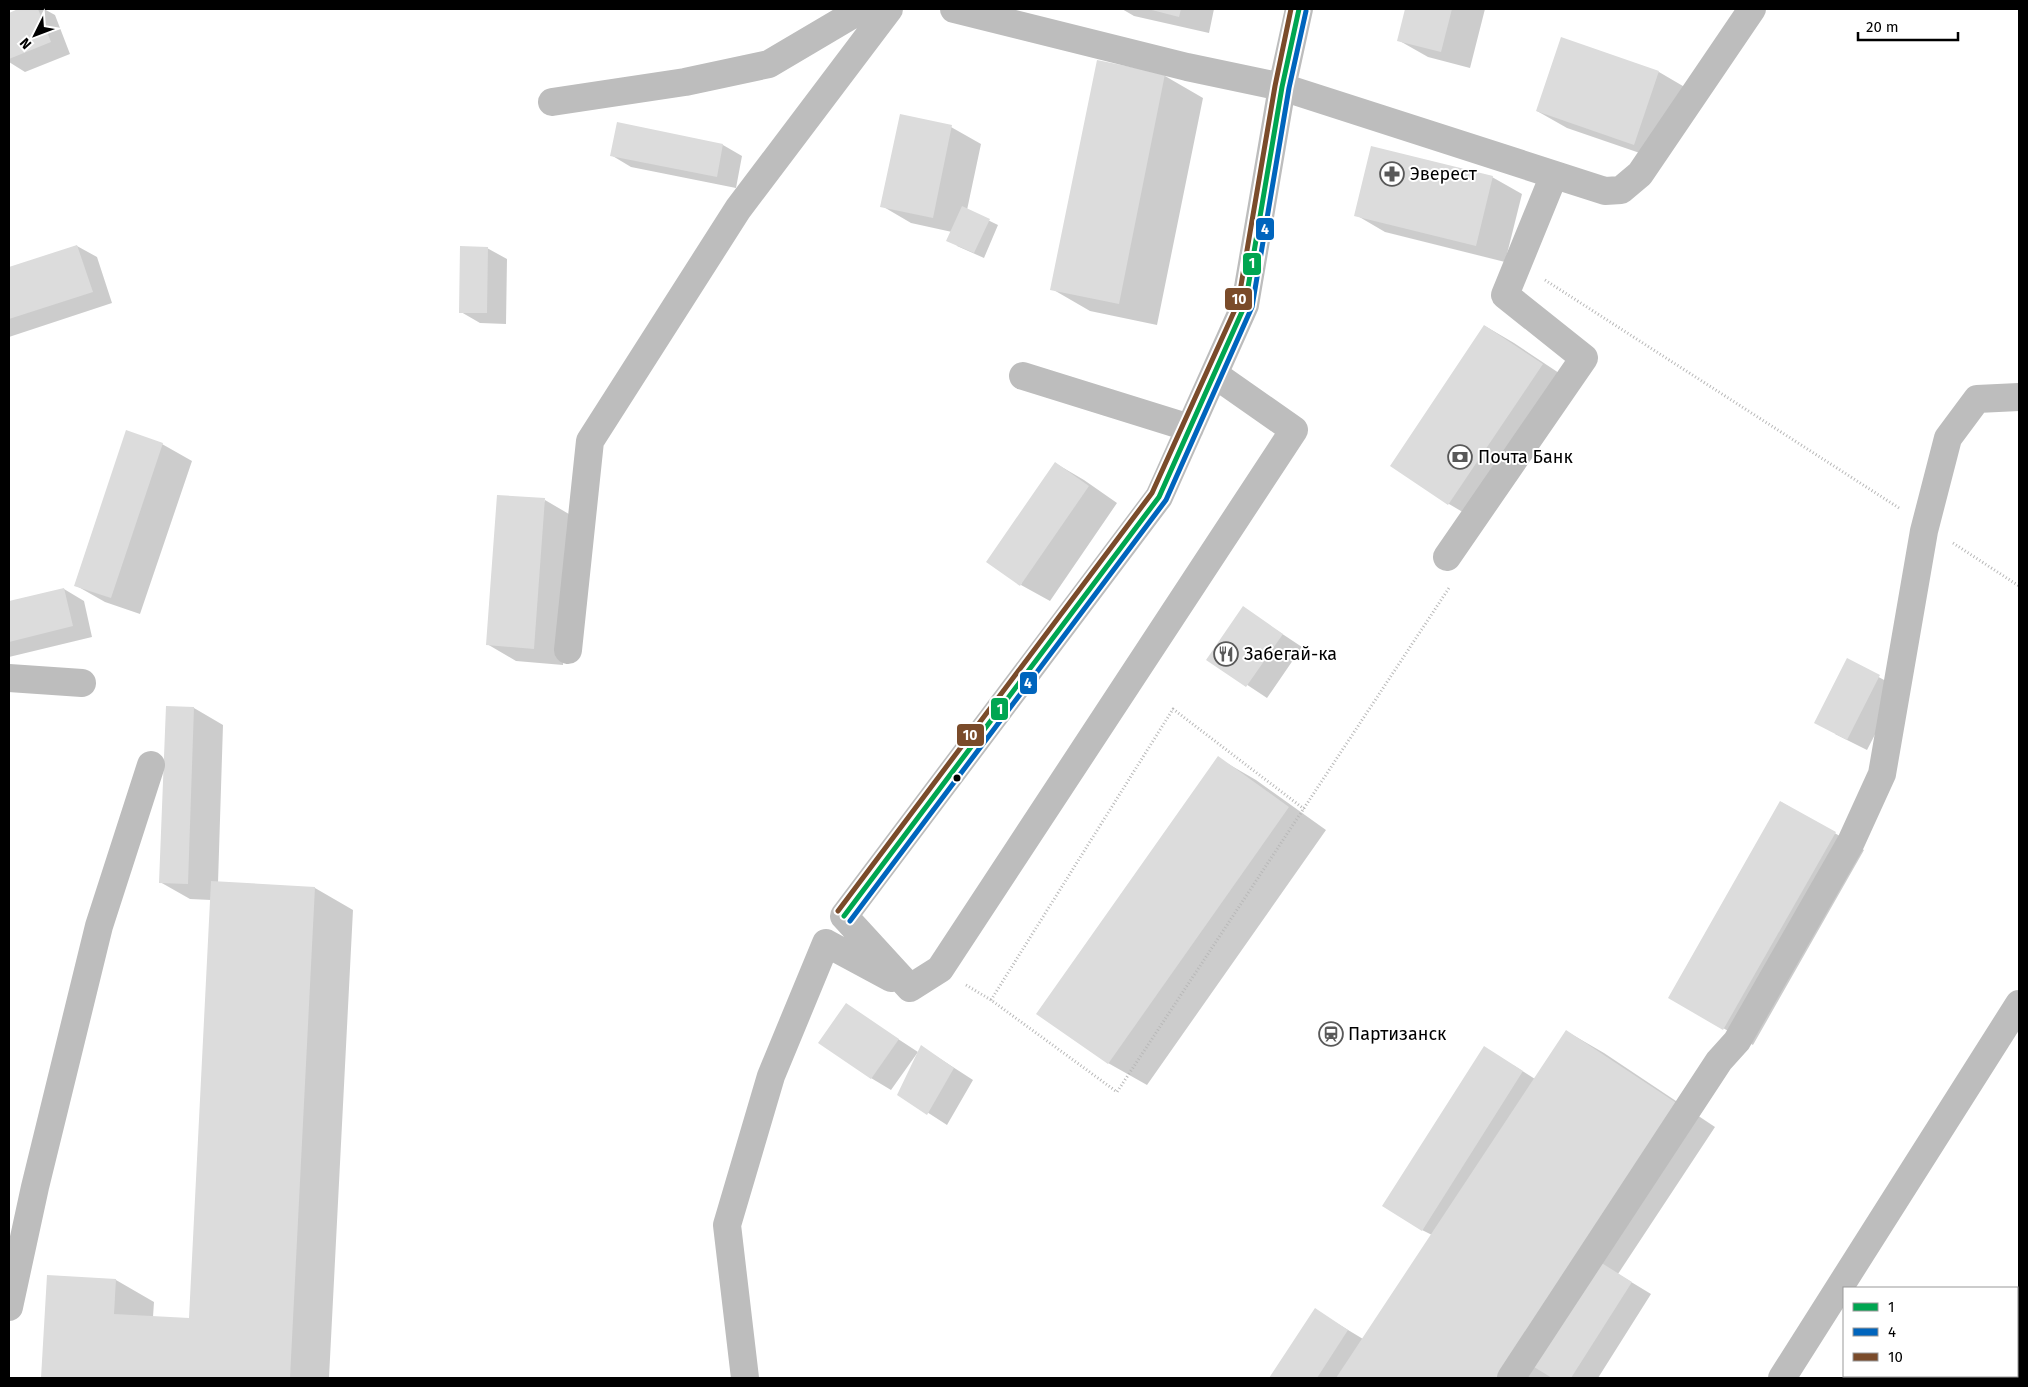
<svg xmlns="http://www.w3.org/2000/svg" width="2028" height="1387" viewBox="0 0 2028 1387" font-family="'Fira Sans',sans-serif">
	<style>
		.shadow { fill: #0003 }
		.building { fill: #dcdcdc }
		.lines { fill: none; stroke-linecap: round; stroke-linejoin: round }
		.path { stroke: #b8b8b8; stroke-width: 3; stroke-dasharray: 1 2.5; stroke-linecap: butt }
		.minor { stroke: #bdbdbd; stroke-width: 28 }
		.bus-1-casing { stroke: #fff; stroke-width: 9 }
		.bus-2-casing { stroke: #fff; stroke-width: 9 }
		.bus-3-casing { stroke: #fff; stroke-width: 9 }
		.bus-1 { stroke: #00a651; stroke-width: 5 }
		.bus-2 { stroke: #0065bd; stroke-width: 5 }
		.bus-3 { stroke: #7a4b2a; stroke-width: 5 }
		.bus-dot { fill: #000; stroke: #fff; stroke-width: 2 }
		.labels { text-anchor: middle; stroke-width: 4; stroke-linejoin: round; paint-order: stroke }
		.poi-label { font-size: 18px; fill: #000; stroke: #fff; text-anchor: start }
		.line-badge { stroke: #fff; stroke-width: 2 }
		.badge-label { font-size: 14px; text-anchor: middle; font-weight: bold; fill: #fff }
	</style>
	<rect width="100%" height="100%" fill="#fff"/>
	<path class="shadow" d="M22 9H44L55 15 70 54 25 72 9 62V14Z
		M1122 9H1214L1209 33 1134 16Z
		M1406 9H1485L1470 68 1428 57 1398 40Z
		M1098 62 1165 76 1203 98 1157 325 1090 311 1052 289Z
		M1659 72 1688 89 1663 161 1567 128 1537 111Z
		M951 127 981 144 967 210 998 225 984 258 957 246 952 232 911 223 882 206Z
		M723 145 742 156 736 188 631 167 611 155Z
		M1492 177 1522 194 1505 262 1385 232 1356 215Z
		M77 246 97 257 112 303 9 337V268Z
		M487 248 507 259 506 324 480 323 461 312Z
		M1485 326 1514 343 1571 381 1478 521 1449 504 1392 466Z
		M162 444 192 461 140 614 105 602 75 585Z
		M1055 463 1084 480 1117 503 1050 601 1021 585Z
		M545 500 574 517 563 665 516 661 487 644Z
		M64 589 84 601 92 637 9 657V602Z
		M1243 608 1302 647 1267 698 1208 659Z
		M1847 660 1899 688 1867 750 1835 734Z
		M167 707 194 708 223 725 218 883 315 888 353 910 329 1378H43L48 1276 116 1280 154 1302 153 1317 190 1319 211 900 190 899 160 882Z
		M1218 758 1256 780 1326 830 1147 1085 1108 1063Z
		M1781 802 1864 850 1753 1045 1670 998Z
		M846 1005 918 1052 891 1090 871 1078Z
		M1566 1031 1604 1053 1715 1127 1618 1274 1651 1294 1598 1378H1554L1551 1376 1549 1378H1270L1315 1310 1363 1339 1432 1235 1422 1230 1513 1065 1535 1079Z
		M922 1047 973 1080 947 1125 899 1094Z"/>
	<path class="building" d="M18 9H38L51 42 9 59V13Z
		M1148 9H1181L1179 17Z
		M1405 9H1452L1441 52 1397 41Z
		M1561 37 1659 71 1634 145 1536 111Z
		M1097 60 1165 74 1119 304 1050 290Z
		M900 114 952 125 933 218 880 207Z
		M617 122 723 144 717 177 610 156Z
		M1371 146 1493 176 1476 246 1354 216Z
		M962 206 990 219 974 253 946 241Z
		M77 245 93 292 9 319V267Z
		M460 246 488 247 487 313H459Z
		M1484 325 1543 364 1448 505 1390 466Z
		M126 430 163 443 111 598 74 586Z
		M1055 462 1089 486 1020 586 986 562Z
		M497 495 545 498 534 649 486 645Z
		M64 588 73 626 9 642V601Z
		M1243 606 1283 634 1246 687 1206 660Z
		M1847 658 1880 675 1847 740 1814 723Z
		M166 706 194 707 188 884 159 883Z
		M1218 756 1289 807 1108 1064 1036 1014Z
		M1780 801 1836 832 1723 1030 1668 998Z
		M211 881 315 887 290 1378H41L47 1275 116 1279 114 1314 189 1318Z
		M846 1003 899 1039 871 1079 818 1043Z
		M1566 1030 1678 1104 1497 1378H1336Z
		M921 1045 954 1068 927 1115 897 1095Z
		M1484 1046 1523 1071 1422 1231 1382 1206Z
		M1600 1262 1632 1282 1571 1378H1552L1534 1367Z
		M1315 1308 1348 1330 1317 1378H1269Z"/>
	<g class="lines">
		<path class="path" d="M1545 280 1899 508
			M1953 543 2019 586
			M966 985 991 1000 1117 1092 1449 588
			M991 1000 1173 709 1304 809"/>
		<path class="minor" d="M954 9 1187 67 1282 87 1605 191 1621 190 1640 174 1752 9
			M552 102 685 82 769 64 862 9
			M1214 374 1294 430 940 969 910 988 844 916 1159 497 1245 305 1282 87 1299 9
			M1023 376 1190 428
			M1447 557 1584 358 1505 295 1554 175
			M568 650 590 441 738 209 889 9
			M9 678 82 683
			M9 1307 35 1187 99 926 151 765
			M745 1378 727 1225 771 1076 826 943 891 978
			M1511 1378 1719 1061 1737 1041 1851 842 1882 774 1924 531 1948 438 1977 399 2019 397
			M1782 1378 2019 1004"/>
		<g class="bus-1-casing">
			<path id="bus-1" d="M844 916 1159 497 1245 305 1282 87 1299 9"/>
		</g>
		<g class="bus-2-casing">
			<path id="bus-2" d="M850 921 1166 500 1252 307 1289 88 1306 11"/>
		</g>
		<g class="bus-3-casing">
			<path id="bus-3" d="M838 911 1152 493 1238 303 1275 86 1291 9"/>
		</g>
		<use href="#bus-1" class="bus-1"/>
		<use href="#bus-2" class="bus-2"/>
		<use href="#bus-3" class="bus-3"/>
	</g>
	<defs>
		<g id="pharmacy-ring" transform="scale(1.25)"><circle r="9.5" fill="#fff" stroke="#595959" stroke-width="1.5"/><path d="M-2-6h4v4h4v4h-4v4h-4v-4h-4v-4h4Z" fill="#595959"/></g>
		<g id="bank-ring" transform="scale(1.25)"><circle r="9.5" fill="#fff" stroke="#595959" stroke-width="1.5"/><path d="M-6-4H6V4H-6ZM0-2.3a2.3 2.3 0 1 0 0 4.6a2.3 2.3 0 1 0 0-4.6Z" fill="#595959"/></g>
		<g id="restaurant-ring" transform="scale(1.25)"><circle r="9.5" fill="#fff" stroke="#595959" stroke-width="1.5"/><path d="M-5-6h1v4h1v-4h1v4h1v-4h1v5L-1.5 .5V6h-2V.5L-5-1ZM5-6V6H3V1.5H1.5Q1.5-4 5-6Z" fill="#595959"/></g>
		<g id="station-ring" transform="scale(1.25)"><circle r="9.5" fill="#fff" stroke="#595959" stroke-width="1.5"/><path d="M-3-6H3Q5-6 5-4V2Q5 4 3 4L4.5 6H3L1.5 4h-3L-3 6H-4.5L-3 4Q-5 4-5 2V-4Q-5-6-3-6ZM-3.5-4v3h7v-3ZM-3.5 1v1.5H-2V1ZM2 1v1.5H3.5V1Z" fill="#595959"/></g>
	</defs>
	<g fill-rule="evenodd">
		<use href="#pharmacy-ring" x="1392" y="174"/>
		<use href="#bank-ring" x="1460" y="457"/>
		<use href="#restaurant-ring" x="1226" y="654"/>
		<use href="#station-ring" x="1331" y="1034"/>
	</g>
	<circle class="bus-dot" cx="957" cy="778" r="4.5"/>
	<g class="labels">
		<g class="poi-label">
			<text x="1410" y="180">Эверест</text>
			<text x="1478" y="463">Почта Банк</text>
			<text x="1244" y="660">Забегай-ка</text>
			<text x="1348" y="1040">Партизанск</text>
		</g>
	</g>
	<g class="line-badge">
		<rect x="1255" y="217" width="20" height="24" rx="5" fill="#0065bd"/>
		<rect x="1242" y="252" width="20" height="24" rx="5" fill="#00a651"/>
		<rect x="1224" y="287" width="29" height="24" rx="5" fill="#7a4b2a"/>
		<rect x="1019" y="671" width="19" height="24" rx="5" fill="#0065bd"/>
		<rect x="990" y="697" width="19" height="24" rx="5" fill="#00a651"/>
		<rect x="956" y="723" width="29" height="24" rx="5" fill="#7a4b2a"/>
	</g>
	<g class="badge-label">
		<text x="1265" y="234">4</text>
		<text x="1252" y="268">1</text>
		<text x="1239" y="304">10</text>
		<text x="1028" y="688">4</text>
		<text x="1000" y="714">1</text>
		<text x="970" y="740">10</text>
	</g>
	<rect width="2028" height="1387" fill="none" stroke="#000000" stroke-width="20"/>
	<rect x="1843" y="1287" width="175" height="90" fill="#ffffff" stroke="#999999"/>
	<rect x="1853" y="1303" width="25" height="8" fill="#00a651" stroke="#999999"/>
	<text x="1888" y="1312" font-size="15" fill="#000000">1</text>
	<rect x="1853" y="1328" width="25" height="8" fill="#0065bd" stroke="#999999"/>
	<text x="1888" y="1337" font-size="15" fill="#000000">4</text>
	<rect x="1853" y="1353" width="25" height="8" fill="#7a4b2a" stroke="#999999"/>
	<text x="1888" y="1362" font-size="15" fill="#000000">10</text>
	<g transform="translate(35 35) rotate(228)" stroke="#ffffff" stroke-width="4" paint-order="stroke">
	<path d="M0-4L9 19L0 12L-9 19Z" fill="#000000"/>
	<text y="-8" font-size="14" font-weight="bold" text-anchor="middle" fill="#000000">N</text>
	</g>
	<path d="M1858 32v8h100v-8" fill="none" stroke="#000000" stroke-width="2.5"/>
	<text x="1866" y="32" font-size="15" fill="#000000" stroke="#ffffff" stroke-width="4" paint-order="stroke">20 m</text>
</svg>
